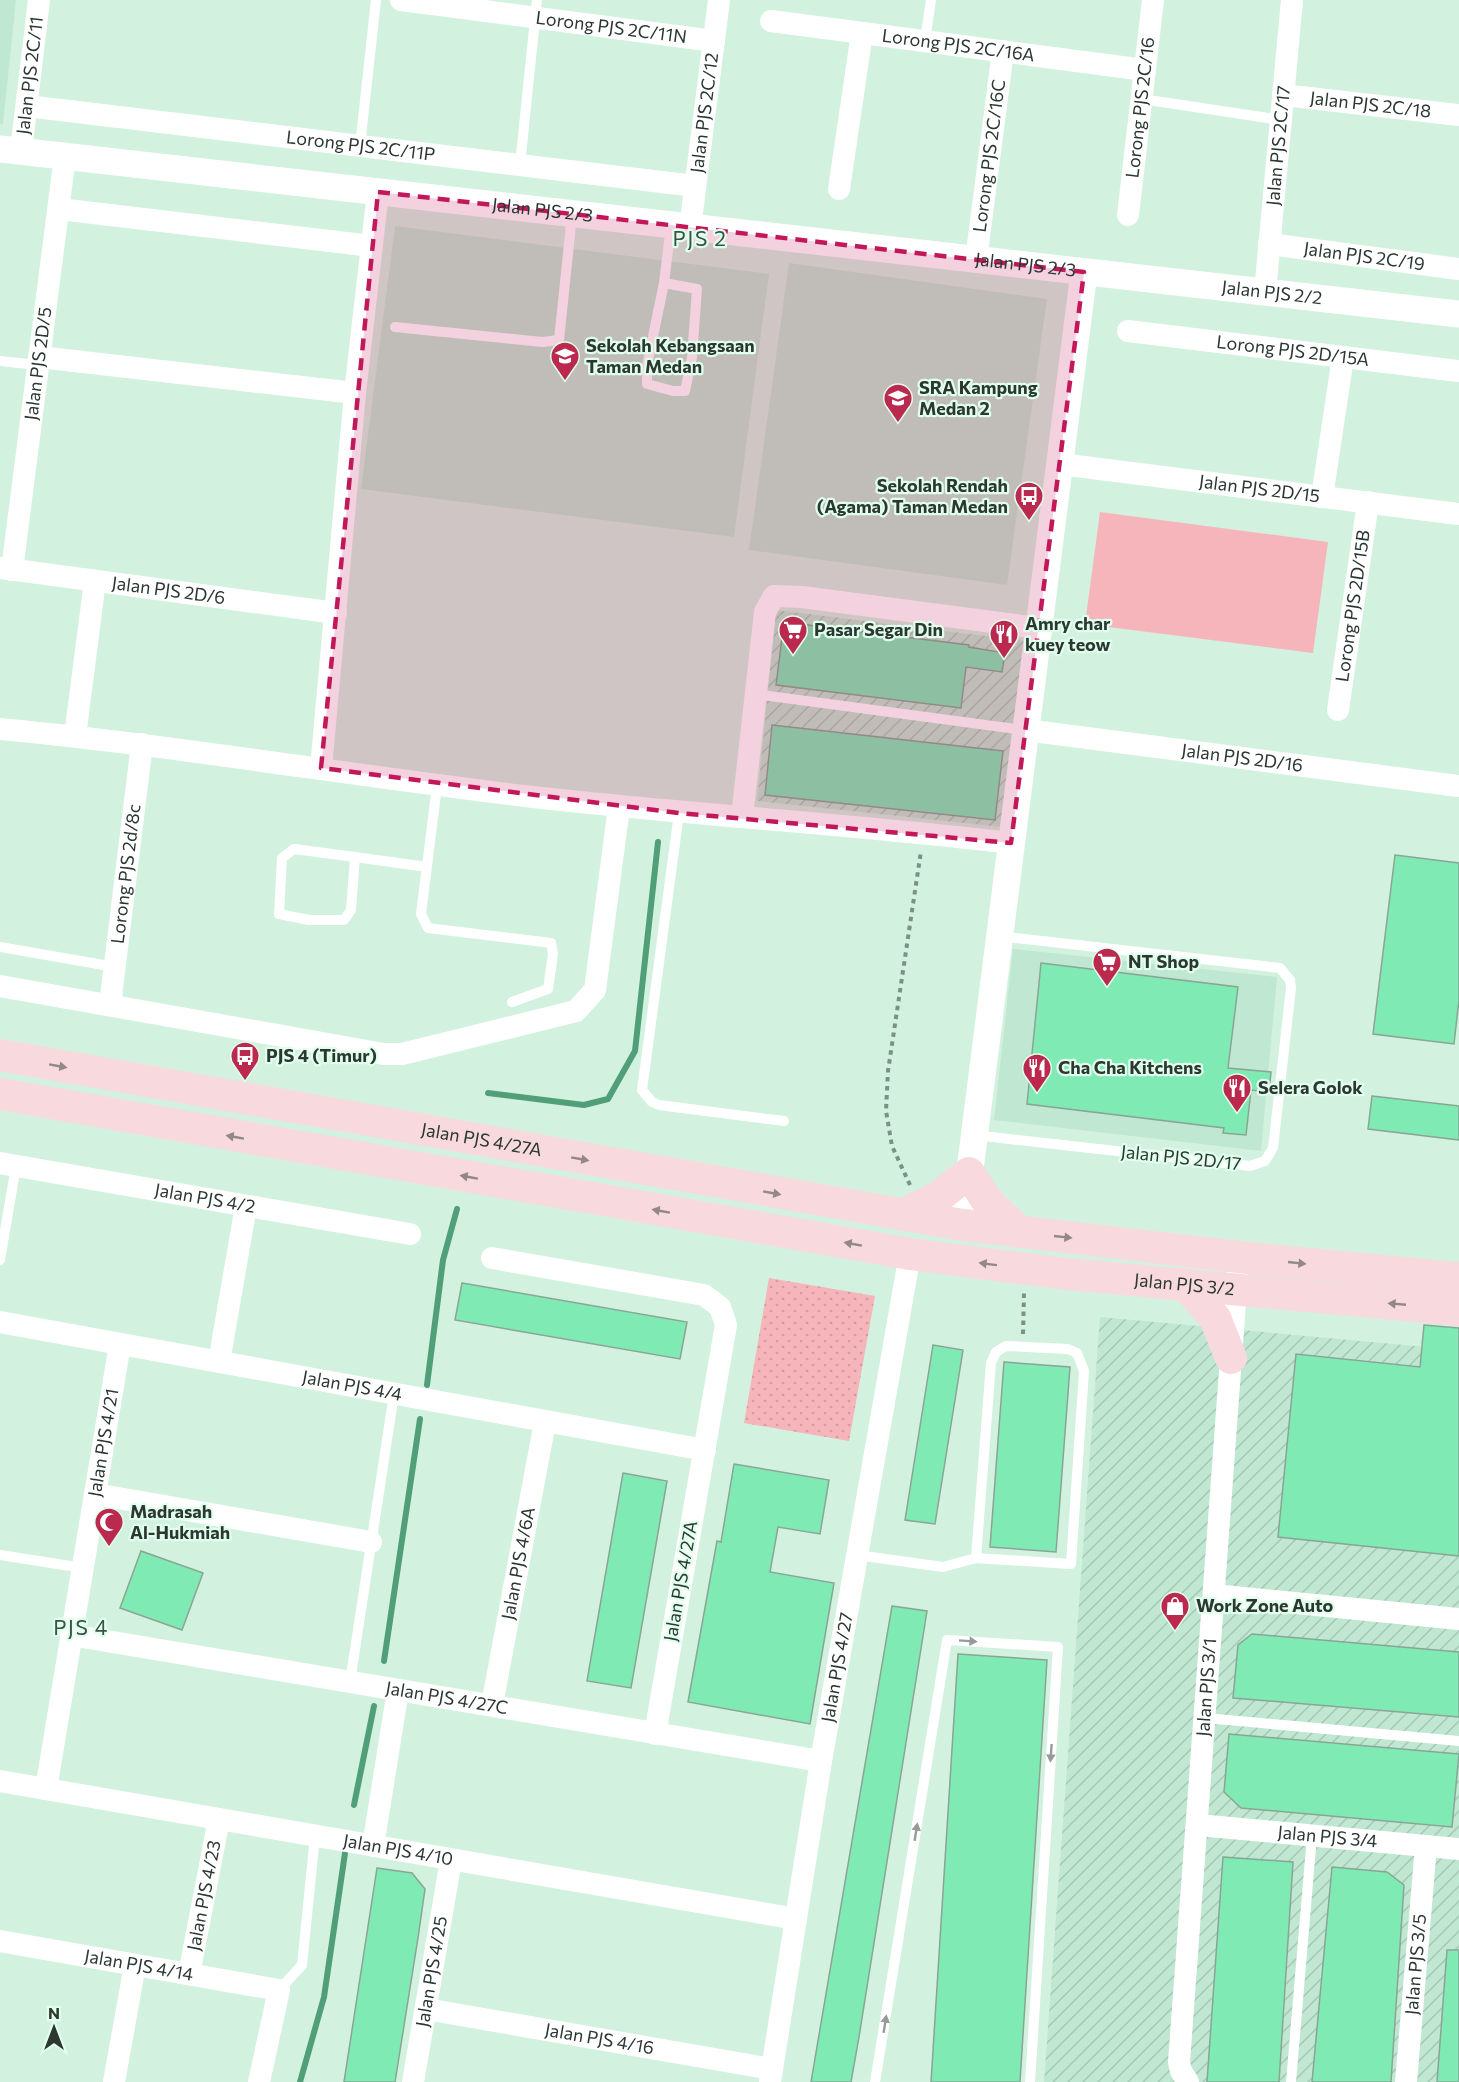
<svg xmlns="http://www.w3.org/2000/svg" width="1459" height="2082" viewBox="0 0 1459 2082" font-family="Commissioner,sans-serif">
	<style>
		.built { fill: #c0e7d1 }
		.industrial { fill: url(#industrial-furrows) }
		.grass { fill: url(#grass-dots) }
		.garden { fill: #f6b5bb }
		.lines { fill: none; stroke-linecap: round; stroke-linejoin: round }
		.stream { stroke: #519f78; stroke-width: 6 }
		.building { fill: #80eab4; stroke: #89a695; stroke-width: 1.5 }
		.path { stroke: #7c9185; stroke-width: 4; stroke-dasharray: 4.5 4.5; stroke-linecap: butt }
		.service { stroke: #fff; stroke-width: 10 }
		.minor { stroke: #fff; stroke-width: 22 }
		.tertiary { stroke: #fff; stroke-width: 27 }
		.secondary { stroke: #f8dade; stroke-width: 32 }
		.oneway { fill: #928887 }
		.oneway2 { fill: #959b98 }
		.marked { fill: #c2185b; fill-opacity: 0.2; stroke: #c2185b; stroke-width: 4.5; stroke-dasharray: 12 8; stroke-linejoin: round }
		.labels { text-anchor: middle; stroke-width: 4.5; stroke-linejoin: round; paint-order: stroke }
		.street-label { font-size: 18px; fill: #2b3730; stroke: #e0ffed }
		.poi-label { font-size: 18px; font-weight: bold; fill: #2b3730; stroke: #e0ffed; text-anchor: start }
		.quarter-label { font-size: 21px; letter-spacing: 1.5px; fill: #395345; stroke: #e0ffed }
	</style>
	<defs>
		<pattern id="industrial-furrows" width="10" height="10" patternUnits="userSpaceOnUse" patternTransform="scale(1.5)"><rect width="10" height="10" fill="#c0e7d1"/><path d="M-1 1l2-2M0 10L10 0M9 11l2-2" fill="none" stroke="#a5c7b4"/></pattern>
		<pattern id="grass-dots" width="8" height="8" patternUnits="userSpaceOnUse" patternTransform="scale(1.5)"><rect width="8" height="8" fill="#f6b5bb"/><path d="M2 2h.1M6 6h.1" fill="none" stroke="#d39ca1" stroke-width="1.8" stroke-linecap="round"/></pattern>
	</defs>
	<rect width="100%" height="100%" fill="#d3f1df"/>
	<path class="built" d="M0 0H16L3 124H0Z
		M395 226 769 274 734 537 361 489Z
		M789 263 1047 299 1007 585 749 550Z
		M1013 949 1277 977 1261 1151 994 1120Z"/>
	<path class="industrial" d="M776 610 1027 641 1002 827 757 801Z
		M1100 1317 1459 1350V2082H1044Z"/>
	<path class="grass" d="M769 1278 875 1296 849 1441 744 1423Z"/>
	<path class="garden" d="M1100 512 1328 542 1313 653 1085 624Z"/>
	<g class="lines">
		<path class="stream" d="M488 1093 584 1105 608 1099 635 1051 658 842
			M427 1385 443 1260 457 1209
			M384 1661 420 1419
			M354 1805 374 1706
			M300 2082 324 1997 345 1853"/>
	</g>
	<path class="building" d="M784 622 969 645V647L1005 653 1002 672 966 667 961 708 776 685Z
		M772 725 1003 751 995 820 765 795Z
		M1395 855 1459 863V1000L1454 1044 1373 1034Z
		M1041 963 1238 987 1228 1068 1271 1072 1269 1092 1251 1090 1246 1135 1223 1133 1224 1128 1027 1104Z
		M1372 1096 1459 1106V1140L1368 1129Z
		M462 1283 687 1322 680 1359 455 1320Z
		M1424 1325 1459 1328V1556L1278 1537 1296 1354 1420 1367Z
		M933 1345 963 1350 935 1524 905 1520Z
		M1004 1362 1070 1367 1056 1552 990 1547Z
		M734 1464 829 1480 820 1534 778 1527 770 1572 834 1583 810 1724 688 1702 717 1541 721 1542Z
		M623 1473 667 1481 631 1688 587 1681Z
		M141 1551 203 1573 182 1630 120 1608Z
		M892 1606 927 1611 859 2037 851 2082H811Z
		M1252 1634 1459 1652V1717L1233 1698 1238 1645Z
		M958 1654 1047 1660 1020 2082H931Z
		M1229 1734 1459 1754 1452 1827 1241 1808 1224 1792Z
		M1223 1857 1293 1862 1279 2082H1207Z
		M1332 1867 1387 1872 1404 1885 1391 2082H1312Z
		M377 1868 412 1873 425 1889 418 1938 395 2082H344Z
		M1447 1950H1459V2082H1437Z"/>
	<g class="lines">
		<path class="path" d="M910 1185 892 1146 886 1111 888 1071 921 851
			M1023 1334 1024 1293"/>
		<path class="service" d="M925 41 931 0
			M1142 99 1281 120
			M360 146 376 0
			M520 165 537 0
			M664 283 697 289 692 357 685 391H673L647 384V366L664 283 671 226
			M395 327 542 342 559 340 572 215
			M0 361 38 365
			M754 694 1024 730
			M437 786 421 914 428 928 551 943 553 954 548 989 512 1002
			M679 813 642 1090 652 1102 659 1105 784 1121
			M294 849 355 857 351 910 344 920H309L279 914 282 858Z
			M355 857 427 867
			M0 947 115 967
			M974 1135 1250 1166 1265 1161 1273 1148 1291 988 1290 980 1280 968 999 936
			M0 1260 16 1166
			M1006 1346 1068 1349 1077 1353 1084 1371 1071 1564 976 1558 991 1363 996 1352Z
			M0 1555 83 1568
			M857 1555 943 1567 976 1558
			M350 1682 394 1394
			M1205 1718 1459 1741
			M279 1990 302 1965 315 1836
			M875 2082 947 1640 1058 1647 1030 2082
			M1291 2082 1312 1836"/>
		<g class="minor">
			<path id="s1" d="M401 0 714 41"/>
			<path id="s2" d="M771 21 1145 70"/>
			<path id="s3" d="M1283 95 1459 115"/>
			<path id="s4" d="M27 106 695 186"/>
			<path id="s5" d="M21 151 39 0"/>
			<path d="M839 189 862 33"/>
			<path d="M59 209 372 246"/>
			<path id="s6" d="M1128 215 1153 0"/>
			<path id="s7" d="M690 228 719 0"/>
			<path id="s8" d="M1269 244 1459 269"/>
			<path id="s9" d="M976 260 1003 51"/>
			<path id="s10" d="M1265 292 1292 0"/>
			<path id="s11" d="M1128 331 1459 371"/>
			<path d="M39 357 355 393"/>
			<path id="s12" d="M1060 464 1459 514"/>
			<path d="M1322 497 1343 357"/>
			<path id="s13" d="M0 568 336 613"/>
			<path id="s14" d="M12 570 65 156"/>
			<path id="s15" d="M1338 710 1368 502"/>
			<path d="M0 729C178 746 355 776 533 797 692 815 852 824 1011 843"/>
			<path id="s16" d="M1025 730 1459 786"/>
			<path d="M75 736 95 581"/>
			<path d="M321 768 355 393 378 192"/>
			<path d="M742 817 765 612 774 596 802 597 1038 628"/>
			<path d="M0 986 384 1054H402L576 1011 595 990 619 807"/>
			<path id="s17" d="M110 1005 142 744"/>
			<path id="s18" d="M0 1163 410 1234"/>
			<path d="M492 1258 704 1295 720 1307 726 1325 655 1734"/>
			<path id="s19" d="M0 1322 705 1450"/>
			<path d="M219 1362 246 1206"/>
			<path d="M95 1494 371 1542"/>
			<path d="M1214 1595 1459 1619"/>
			<path id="s20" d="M71 1635 821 1761"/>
			<path id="s21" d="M492 1705 545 1422"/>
			<path id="s22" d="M0 1781 796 1919"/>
			<path id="s23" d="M46 1789 120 1344"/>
			<path id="s24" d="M1198 1825 1459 1849"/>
			<path d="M373 1846 398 1690"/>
			<path id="s25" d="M0 1941 279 1990 259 2082"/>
			<path id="s26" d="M189 1974 219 1819"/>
			<path id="s27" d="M426 2009 772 2069"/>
			<path d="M114 2082 135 1965"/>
			<path id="s28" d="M413 2082 451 1860"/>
			<path id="s29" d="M770 2082 821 1761 910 1254"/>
			<path id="s30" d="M1188 2082 1181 2071 1179 2062 1237 1276"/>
			<path id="s31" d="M1406 2082 1426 1846"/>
		</g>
		<g class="tertiary">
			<path id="s32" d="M0 149 1459 314"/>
			<path d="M963 1225 1084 272"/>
		</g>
		<g class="secondary">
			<path id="s33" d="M0 1055 963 1225 1239 1257 1459 1278"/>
			<path id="s34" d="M0 1094 910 1254 1067 1274 1459 1310"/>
			<path d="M902 1215 938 1197 969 1173 987 1201 1019 1232"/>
			<path d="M1185 1284 1215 1318 1231 1358"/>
		</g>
	</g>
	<defs><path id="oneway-solid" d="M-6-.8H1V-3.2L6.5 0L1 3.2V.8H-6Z" transform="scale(1.5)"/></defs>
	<g class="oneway">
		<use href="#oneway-solid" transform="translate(58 1066) rotate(10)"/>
		<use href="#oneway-solid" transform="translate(235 1137) rotate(-170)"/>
		<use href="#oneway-solid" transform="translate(580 1159) rotate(10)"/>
		<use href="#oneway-solid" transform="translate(469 1177) rotate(-170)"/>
		<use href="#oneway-solid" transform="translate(772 1193) rotate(10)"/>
		<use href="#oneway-solid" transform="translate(661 1211) rotate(-170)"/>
		<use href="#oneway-solid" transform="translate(1063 1237) rotate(6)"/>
		<use href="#oneway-solid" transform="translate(853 1244) rotate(-170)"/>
		<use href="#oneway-solid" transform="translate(1297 1263) rotate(6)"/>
		<use href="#oneway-solid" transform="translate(988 1264) rotate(-173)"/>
		<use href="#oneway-solid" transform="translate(1397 1304) rotate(-175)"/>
	</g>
	<g class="oneway2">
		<use href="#oneway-solid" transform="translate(968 1641) rotate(4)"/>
		<use href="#oneway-solid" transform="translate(1051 1753) rotate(94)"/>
		<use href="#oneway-solid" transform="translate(916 1832) rotate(-81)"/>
		<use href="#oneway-solid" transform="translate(885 2024) rotate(-81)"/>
	</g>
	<path class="marked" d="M378 192 1084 272 1011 843 679 813 321 768Z"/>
	<defs>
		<g id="school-pin" transform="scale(1.5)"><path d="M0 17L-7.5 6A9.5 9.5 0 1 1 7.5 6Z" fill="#bb2a4e" stroke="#e0ffed"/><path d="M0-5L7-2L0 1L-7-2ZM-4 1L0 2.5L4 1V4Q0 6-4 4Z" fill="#fff"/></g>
		<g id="bus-pin" transform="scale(1.5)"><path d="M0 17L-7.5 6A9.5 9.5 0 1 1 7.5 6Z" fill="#bb2a4e" stroke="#e0ffed"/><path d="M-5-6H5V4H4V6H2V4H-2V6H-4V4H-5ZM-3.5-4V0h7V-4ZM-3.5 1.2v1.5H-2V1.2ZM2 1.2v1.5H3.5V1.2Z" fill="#fff"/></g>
		<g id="supermarket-pin" transform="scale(1.5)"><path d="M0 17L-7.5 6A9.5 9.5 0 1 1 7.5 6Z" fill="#bb2a4e" stroke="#e0ffed"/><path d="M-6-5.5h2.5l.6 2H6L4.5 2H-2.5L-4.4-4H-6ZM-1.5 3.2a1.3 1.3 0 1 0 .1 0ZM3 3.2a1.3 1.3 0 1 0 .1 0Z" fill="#fff"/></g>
		<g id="restaurant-pin" transform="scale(1.5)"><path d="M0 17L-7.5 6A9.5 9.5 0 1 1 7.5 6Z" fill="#bb2a4e" stroke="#e0ffed"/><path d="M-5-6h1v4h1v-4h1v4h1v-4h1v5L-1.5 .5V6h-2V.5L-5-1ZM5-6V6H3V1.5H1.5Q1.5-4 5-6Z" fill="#fff"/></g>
		<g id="mosque-pin" transform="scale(1.5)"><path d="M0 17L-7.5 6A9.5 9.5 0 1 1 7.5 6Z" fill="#bb2a4e" stroke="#e0ffed"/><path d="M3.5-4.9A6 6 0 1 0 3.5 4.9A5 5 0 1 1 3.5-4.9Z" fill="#fff"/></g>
		<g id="shop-pin" transform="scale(1.5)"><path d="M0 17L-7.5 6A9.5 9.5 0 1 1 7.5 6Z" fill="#bb2a4e" stroke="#e0ffed"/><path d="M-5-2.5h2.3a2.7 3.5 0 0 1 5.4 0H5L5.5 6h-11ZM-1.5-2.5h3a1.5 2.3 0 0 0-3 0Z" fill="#fff"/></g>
	</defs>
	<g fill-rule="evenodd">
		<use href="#school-pin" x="565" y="356"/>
		<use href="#school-pin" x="898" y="398"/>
		<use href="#bus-pin" x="1029" y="496"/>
		<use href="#supermarket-pin" x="793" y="630"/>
		<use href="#restaurant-pin" x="1004" y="634"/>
		<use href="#supermarket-pin" x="1107" y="962"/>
		<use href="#bus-pin" x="245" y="1056"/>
		<use href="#restaurant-pin" x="1037" y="1068"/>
		<use href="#restaurant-pin" x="1237" y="1088"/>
		<use href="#mosque-pin" x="109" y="1522"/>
		<use href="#shop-pin" x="1175" y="1606"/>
	</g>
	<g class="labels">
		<g class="street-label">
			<text dy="6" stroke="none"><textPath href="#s1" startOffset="212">Lorong PJS 2C/11N</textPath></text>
			<text dy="6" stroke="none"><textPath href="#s2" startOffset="189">Lorong PJS 2C/16A</textPath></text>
			<text dy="6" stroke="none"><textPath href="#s5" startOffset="76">Jalan PJS 2C/11</textPath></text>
			<text dy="6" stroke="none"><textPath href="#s3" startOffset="88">Jalan PJS 2C/18</textPath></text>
			<text dy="6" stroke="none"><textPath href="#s6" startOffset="108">Lorong PJS 2C/16</textPath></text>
			<text dy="6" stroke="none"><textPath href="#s7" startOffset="116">Jalan PJS 2C/12</textPath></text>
			<text dy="6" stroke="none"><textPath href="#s4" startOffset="336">Lorong PJS 2C/11P</textPath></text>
			<text dy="6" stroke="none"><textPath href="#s10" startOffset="147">Jalan PJS 2C/17</textPath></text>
			<text dy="6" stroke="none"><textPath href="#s9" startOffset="105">Lorong PJS 2C/16C</textPath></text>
			<text dy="6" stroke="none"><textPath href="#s32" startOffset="546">Jalan PJS 2/3</textPath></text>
			<text dy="6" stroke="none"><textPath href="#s8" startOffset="96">Jalan PJS 2C/19</textPath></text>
			<text dy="6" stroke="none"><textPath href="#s32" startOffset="1032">Jalan PJS 2/3</textPath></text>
			<text dy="6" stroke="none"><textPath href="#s32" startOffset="1280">Jalan PJS 2/2</textPath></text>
			<text dy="6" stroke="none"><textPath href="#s11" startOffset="166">Lorong PJS 2D/15A</textPath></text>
			<text dy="6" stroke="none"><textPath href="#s14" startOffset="208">Jalan PJS 2D/5</textPath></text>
			<text dy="6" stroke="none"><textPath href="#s12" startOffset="201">Jalan PJS 2D/15</textPath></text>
			<text dy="6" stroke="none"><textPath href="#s13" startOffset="170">Jalan PJS 2D/6</textPath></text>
			<text dy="6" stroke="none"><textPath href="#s15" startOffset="105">Lorong PJS 2D/15B</textPath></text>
			<text dy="6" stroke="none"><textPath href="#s16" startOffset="219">Jalan PJS 2D/16</textPath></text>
			<text dy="6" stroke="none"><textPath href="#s17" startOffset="132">Lorong PJS 2d/8c</textPath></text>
			<text dy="6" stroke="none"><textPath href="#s33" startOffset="489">Jalan PJS 4/27A</textPath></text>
			<text transform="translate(1181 1158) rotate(6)" y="6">Jalan PJS 2D/17</text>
			<text dy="6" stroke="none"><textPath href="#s18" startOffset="208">Jalan PJS 4/2</textPath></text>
			<text dy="6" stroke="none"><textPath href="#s34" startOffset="1200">Jalan PJS 3/2</textPath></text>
			<text dy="6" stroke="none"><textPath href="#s19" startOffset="358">Jalan PJS 4/4</textPath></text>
			<text dy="6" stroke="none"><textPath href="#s23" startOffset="351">Jalan PJS 4/21</textPath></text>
			<text dy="6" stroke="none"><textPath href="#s21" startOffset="144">Jalan PJS 4/6A</textPath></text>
			<text transform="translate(681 1581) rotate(-80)" y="6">Jalan PJS 4/27A</text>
			<text dy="6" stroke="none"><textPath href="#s29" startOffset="420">Jalan PJS 4/27</textPath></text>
			<text dy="6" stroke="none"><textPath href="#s30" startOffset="398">Jalan PJS 3/1</textPath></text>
			<text dy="6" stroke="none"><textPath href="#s20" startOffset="381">Jalan PJS 4/27C</textPath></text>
			<text dy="6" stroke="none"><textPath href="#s24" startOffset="130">Jalan PJS 3/4</textPath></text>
			<text dy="6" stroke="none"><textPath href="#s22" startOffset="404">Jalan PJS 4/10</textPath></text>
			<text dy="6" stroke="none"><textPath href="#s26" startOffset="80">Jalan PJS 4/23</textPath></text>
			<text dy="6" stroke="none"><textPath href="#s31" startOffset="118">Jalan PJS 3/5</textPath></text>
			<text dy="6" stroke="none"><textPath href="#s25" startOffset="141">Jalan PJS 4/14</textPath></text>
			<text dy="6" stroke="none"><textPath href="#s28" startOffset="112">Jalan PJS 4/25</textPath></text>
			<text dy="6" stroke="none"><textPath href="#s27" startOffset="176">Jalan PJS 4/16</textPath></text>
		</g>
		<g class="poi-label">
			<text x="586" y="352">Sekolah Kebangsaan<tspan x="586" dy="21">Taman Medan</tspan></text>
			<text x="919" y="394">SRA Kampung<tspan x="919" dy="21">Medan 2</tspan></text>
			<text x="1008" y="492" text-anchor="end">Sekolah Rendah<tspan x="1008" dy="21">(Agama) Taman Medan</tspan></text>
			<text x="1025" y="630">Amry char<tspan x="1025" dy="21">kuey teow</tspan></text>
			<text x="814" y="636">Pasar Segar Din</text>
			<text x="1128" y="968">NT Shop</text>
			<text x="266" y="1062">PJS 4 (Timur)</text>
			<text x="1058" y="1074">Cha Cha Kitchens</text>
			<text x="1258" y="1094">Selera Golok</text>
			<text x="130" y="1518">Madrasah<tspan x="130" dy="21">Al-Hukmiah</tspan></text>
			<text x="1196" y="1612">Work Zone Auto</text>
		</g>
		<g class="quarter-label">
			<text x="700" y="246">PJS 2</text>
			<text x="81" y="1635">PJS 4</text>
		</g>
	</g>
	<g transform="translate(54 2028)" stroke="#e0ffed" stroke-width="4.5" paint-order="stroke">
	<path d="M0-4.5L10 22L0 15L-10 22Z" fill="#2b3730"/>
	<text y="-9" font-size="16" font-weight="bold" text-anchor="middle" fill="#2b3730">N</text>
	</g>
</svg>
